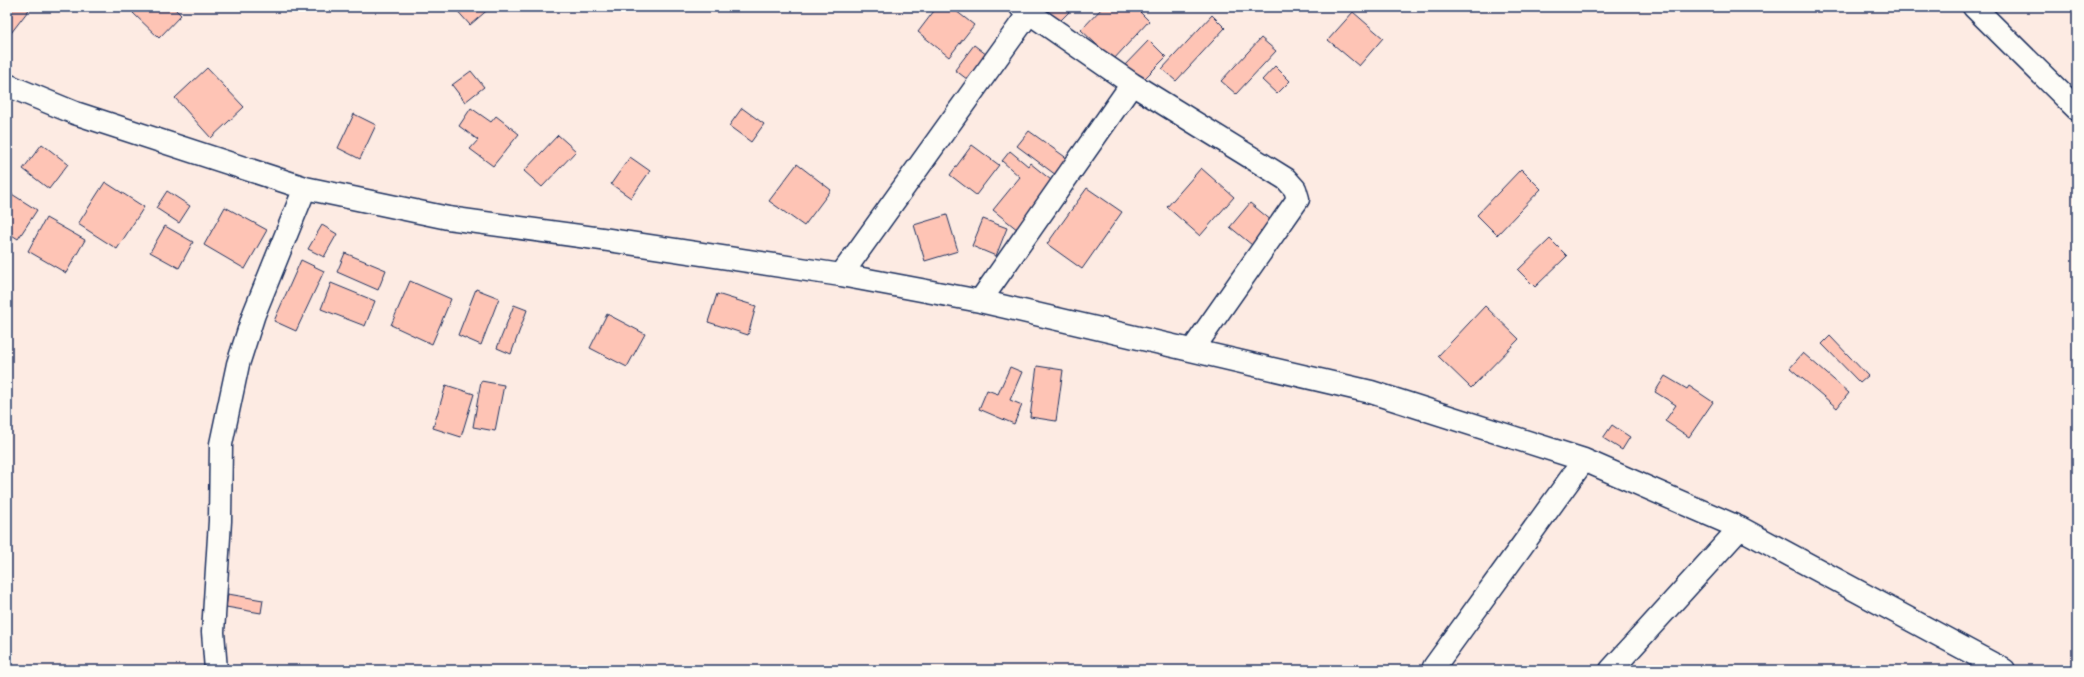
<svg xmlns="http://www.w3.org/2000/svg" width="2084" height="677" viewBox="0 0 2084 677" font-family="Pangolin,sans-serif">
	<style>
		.building { fill: #fec4b5; stroke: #1b2f5e }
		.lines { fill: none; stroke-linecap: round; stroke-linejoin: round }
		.minor-casing { stroke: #1b2f5e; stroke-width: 25 }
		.minor { stroke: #fdfcf7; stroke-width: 22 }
	</style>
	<rect width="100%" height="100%" fill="#fdebe3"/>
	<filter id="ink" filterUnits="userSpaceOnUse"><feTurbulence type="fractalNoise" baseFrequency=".025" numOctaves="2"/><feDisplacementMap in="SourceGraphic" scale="8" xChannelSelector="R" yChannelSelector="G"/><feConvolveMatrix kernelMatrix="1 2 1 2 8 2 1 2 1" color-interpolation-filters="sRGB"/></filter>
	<g filter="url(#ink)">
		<path class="building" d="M7 7H31L8 37H7Z
			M139 7H173L181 15 159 38 133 13Z
			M454 7H491L470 25Z
			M937 7H951L974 25 949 57 918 32Z
			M1041 7H1074L1055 26 1039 10Z
			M1103 7H1135L1149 21 1113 60 1081 30Z
			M1353 12 1383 38 1359 66 1328 40Z
			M1212 15 1225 28 1176 81 1162 69Z
			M1261 38 1276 51 1236 94 1221 81Z
			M1149 40 1166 57 1138 85 1122 68Z
			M974 45 991 58 972 83 955 70Z
			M1275 66 1290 81 1277 94 1262 80Z
			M207 68 244 107 211 138 175 98Z
			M471 71 484 87 465 102 452 85Z
			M471 108 491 122 496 116 519 134 493 166 470 149 478 140 459 126Z
			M742 108 764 124 751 142 729 126Z
			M354 114 376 125 360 159 338 148Z
			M1029 131 1068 159 1056 175 1017 146Z
			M558 135 576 151 542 187 524 171Z
			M42 144 68 164 49 189 23 169Z
			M972 145 999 165 976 195 950 175Z
			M1010 151 1028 166 1030 163 1056 184 1018 230 993 210 1020 177 1002 161Z
			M630 157 650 171 631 198 611 184Z
			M797 164 831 190 804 226 769 201Z
			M1201 168 1234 197 1200 236 1167 207Z
			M1521 169 1541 189 1497 235 1477 215Z
			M105 182 144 207 117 249 78 224Z
			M1087 188 1122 212 1082 269 1047 244Z
			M7 191 37 210 18 239 7 232Z
			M167 191 190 206 179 223 156 208Z
			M1250 203 1272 221 1252 245 1230 227Z
			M225 207 267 230 245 269 204 245Z
			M947 215 958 251 925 261 914 225Z
			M46 218 85 240 66 273 28 251Z
			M983 219 1007 228 996 256 972 246Z
			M322 225 337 234 324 257 308 249Z
			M165 226 193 242 179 268 150 252Z
			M1550 239 1567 256 1535 287 1518 270Z
			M345 253 386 270 378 290 337 272Z
			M301 260 324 271 296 331 274 321Z
			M410 281 451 299 432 344 391 325Z
			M331 283 375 301 365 326 321 309Z
			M476 289 499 298 481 345 458 335Z
			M717 294 756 306 748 335 708 322Z
			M514 305 527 310 511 354 497 348Z
			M1485 306 1519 339 1471 388 1438 356Z
			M607 314 645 334 627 367 590 348Z
			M1830 336 1868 376 1860 383 1822 344Z
			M1803 353 1849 393 1837 408 1790 368Z
			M1037 366 1063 370 1056 421 1030 417Z
			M1010 367 1022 372 1010 400 1022 405 1014 424 979 409 987 390 998 394Z
			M1665 376 1687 389 1689 386 1713 402 1689 437 1665 421 1676 405 1655 392Z
			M481 381 504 385 495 431 473 427Z
			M446 385 474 394 461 437 433 428Z
			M1612 425 1630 437 1622 450 1603 438Z
			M228 594 263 600 261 613 226 607Z"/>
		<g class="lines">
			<g class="minor-casing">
				<path id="minor" d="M1021 7 1132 84 1286 179 1295 189 1298 199 1193 349
					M1974 7 2077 109
					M7 85 75 113 305 188 448 218 609 240 841 275 980 301 1371 392 1584 460 1740 528 2004 670
					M841 275 1029 13
					M980 301 1132 84
					M1434 667 1584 460
					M216 670 213 632 220 521 221 444 238 364 254 314 305 188
					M1611 670 1740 528"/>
			</g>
			<use href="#minor" class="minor"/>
		</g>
	</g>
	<rect width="2084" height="677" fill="none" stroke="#fdfcf7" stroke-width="24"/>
	<rect x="12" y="12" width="2060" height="653" fill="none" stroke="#1b2f5e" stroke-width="1.5" filter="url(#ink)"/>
</svg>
